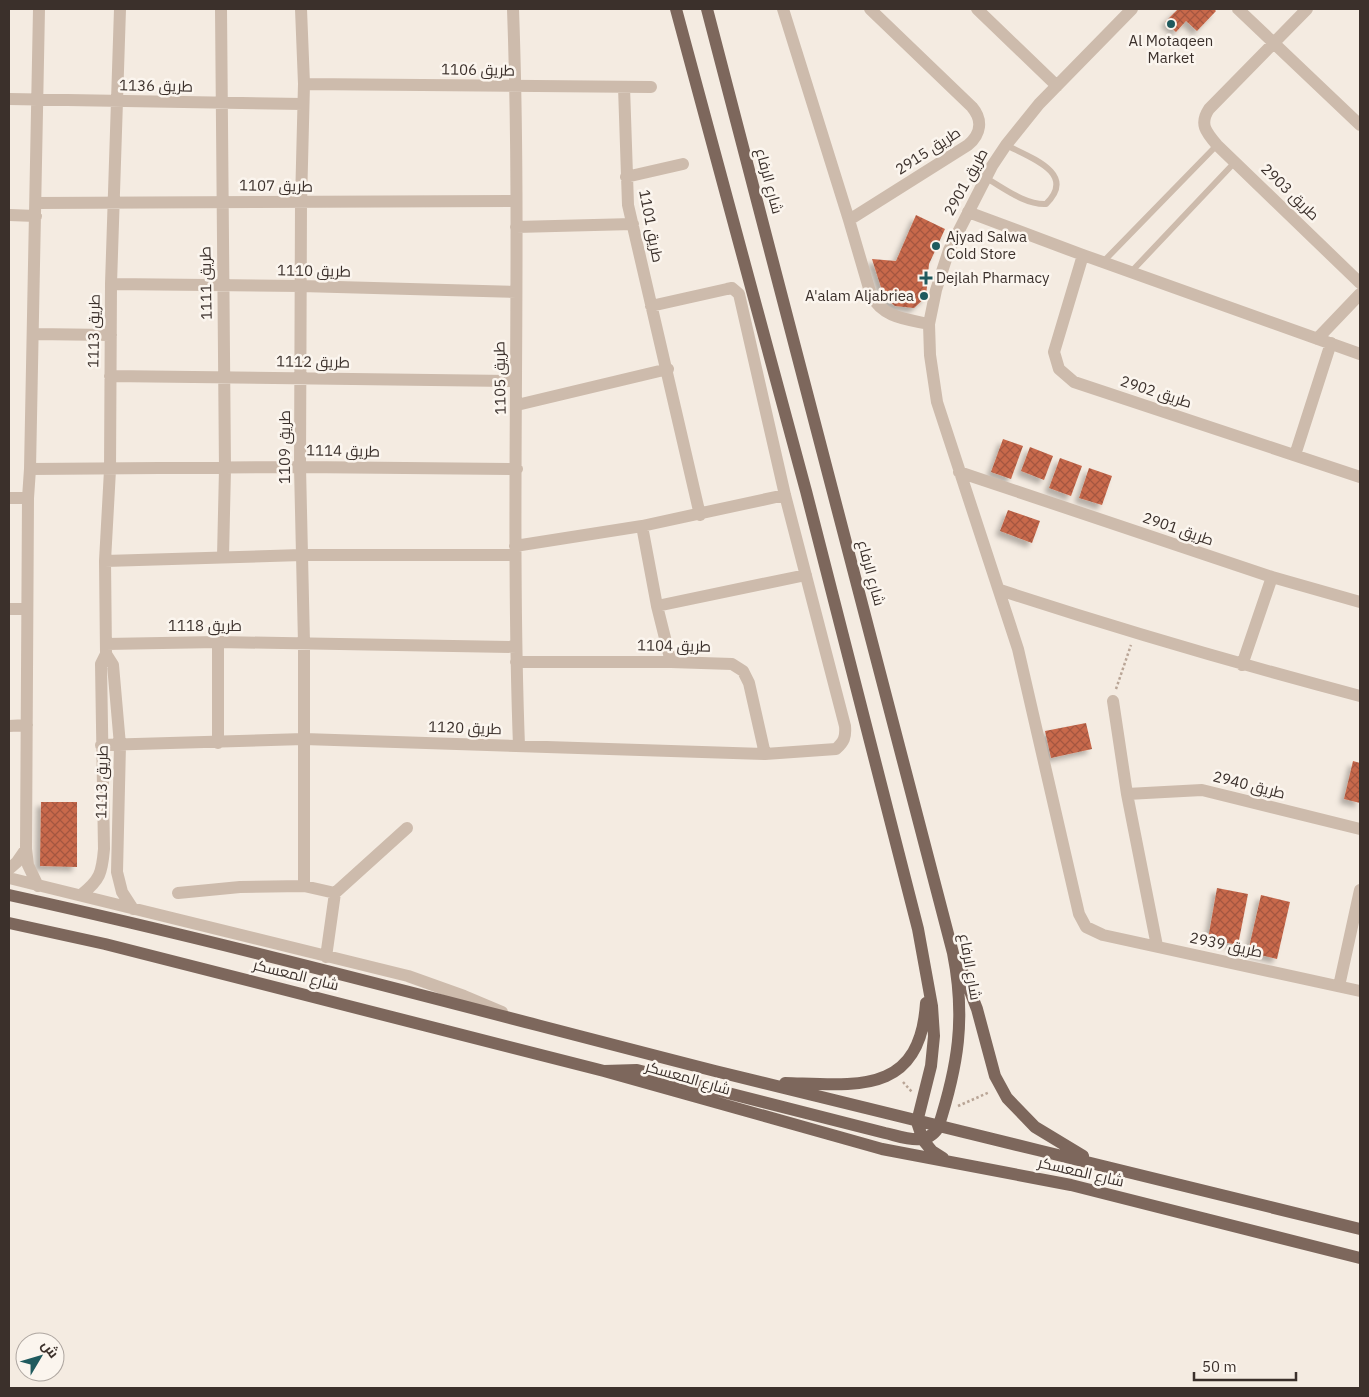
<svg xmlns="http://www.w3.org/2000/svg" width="1369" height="1397" viewBox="0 0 1369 1397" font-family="'IBM Plex Sans',Cairo,sans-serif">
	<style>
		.building { fill: url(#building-cross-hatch); filter: url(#shadow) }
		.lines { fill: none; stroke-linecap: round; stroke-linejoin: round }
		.path { stroke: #b9a596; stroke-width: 2.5; stroke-dasharray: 2.5 2.5; stroke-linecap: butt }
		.service { stroke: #cdbbac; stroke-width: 6 }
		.minor { stroke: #cdbbac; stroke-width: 12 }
		.primary { stroke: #7d675c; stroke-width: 12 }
		.poi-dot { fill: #1f5a5e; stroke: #fbf5ee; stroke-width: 2 }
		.labels { text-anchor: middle; stroke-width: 5; stroke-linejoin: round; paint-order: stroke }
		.poi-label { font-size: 15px; fill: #3b302b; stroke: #fbf5ee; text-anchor: start }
		.street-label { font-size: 15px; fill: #3b302b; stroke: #fbf5ee }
	</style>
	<defs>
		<pattern id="building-cross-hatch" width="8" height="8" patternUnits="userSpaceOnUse" patternTransform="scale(1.25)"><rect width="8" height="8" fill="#c8694b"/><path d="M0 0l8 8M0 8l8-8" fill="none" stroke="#a4573f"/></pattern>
		<filter id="shadow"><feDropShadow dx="-4.5" dy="4.5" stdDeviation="2.5" flood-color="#0004"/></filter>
	</defs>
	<rect width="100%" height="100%" fill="#f4ebe1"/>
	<path class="building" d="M1178 9H1214L1216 11 1197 31 1186 21 1176 32 1165 22Z
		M916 215 945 229 929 264 926 297 914 308 895 306 884 297 872 259 896 261Z
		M1003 439 1023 446 1011 479 991 472Z
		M1030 447 1053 456 1044 480 1021 471Z
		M1060 458 1082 466 1071 496 1049 488Z
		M1089 468 1112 476 1102 505 1079 498Z
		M1008 510 1040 521 1032 543 1000 531Z
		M1086 723 1092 749 1051 758 1045 731Z
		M1353 761 1360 763V803L1344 799Z
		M41 802H77V867L40 866Z
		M1217 888 1248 894 1238 945 1208 939Z
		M1261 895 1290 902 1277 959 1248 952Z"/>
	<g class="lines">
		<path class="path" d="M1116 689 1131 645
			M903 1082 912 1092
			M958 1106 990 1092"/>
		<path class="service" d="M986 178C1004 188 1025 205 1046 204 1078 173 1029 157 1006 145
			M1103 262 1217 145
			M1131 272 1235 162"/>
		<path class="minor" d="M221 9 225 469 223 557
			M301 9 304 84 301 203 300 467 304 643V886
			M513 9C522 254 510 501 519 746
			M783 9 849 220 871 295C883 318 906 319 929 324
			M977 9 1057 86
			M1132 9 1039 104 1006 145 992 166 949 250 936 290 929 324 930 355 937 402 1018 649 1079 914 1086 927 1103 935 1360 991
			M1238 9 1360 125
			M1307 9 1209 109C1199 124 1206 132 1217 145L1360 283
			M304 84 651 87
			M624 87 628 205 700 515
			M9 99 303 104
			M626 177 683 164
			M36 203 516 201
			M968 212 1083 255 1360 354
			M9 215 36 216
			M849 220 968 145C981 134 983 120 972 107L870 9
			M516 227 633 224
			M1083 255 1054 352 1059 369 1074 382 1360 477
			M111 284 301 286 516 292
			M33 334 111 335
			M1317 339 1360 294
			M110 376 516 381
			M517 405 668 369
			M1295 455 1331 343
			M30 469 300 467 517 469
			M959 472 1272 577 1360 602
			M9 498H28
			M642 526 657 606 671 662
			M515 546 642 526 785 495
			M105 561 302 555H515
			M1000 590C1119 629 1239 664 1360 696
			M657 606 806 575
			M9 609H27
			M218 642V743
			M106 644 218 642 516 647
			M106 654 113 665 120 745 117 872 122 892 133 909
			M516 662H671L732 664 743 671 749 683 765 754
			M1242 665 1272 577
			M1113 701 1127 794 1157 946
			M9 726 27 725
			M101 745 304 739 765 754 836 749C844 742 846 737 845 726L785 495 739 294 732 288 727 289 651 306
			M1127 794 1202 790 1360 829
			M9 869 17 862 26 849
			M9 878 408 976 464 996 502 1012
			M38 886 28 865 26 849 28 498 30 469 39 9
			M178 893 240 887 304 886 335 893
			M81 895C100 880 102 873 104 849L101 664 106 654 105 561 110 470 111 284 120 9
			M326 957 335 893 407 828
			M1339 986 1360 890"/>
		<path class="primary" d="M676 9 806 491 918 929 932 1006 934 1036 931 1066 917 1122 923 1140 932 1151 943 1158
			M9 895C246 947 480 1011 715 1071 930 1125 1145 1175 1360 1229
			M9 923 105 944 604 1071 882 1149 1071 1185 1360 1258
			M961 968 977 1009 995 1076 1007 1098 1035 1127 1083 1156
			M604 1071 637 1070 885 1133C903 1137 926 1147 938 1128 958 1066 966 1018 953 953L707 9
			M785 1083C855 1085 920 1096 926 1003"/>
	</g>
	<g class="poi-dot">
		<circle cx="1171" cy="24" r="5"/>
		<circle cx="936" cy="246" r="5"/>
		<path d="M923.5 270.5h5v5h5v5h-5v5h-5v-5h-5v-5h5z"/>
		<circle cx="924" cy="296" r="5"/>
	</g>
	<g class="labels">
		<g class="poi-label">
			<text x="1171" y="46" text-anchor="middle">Al Motaqeen<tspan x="1171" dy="17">Market</tspan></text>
			<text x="946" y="242">Ajyad Salwa<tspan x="946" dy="17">Cold Store</tspan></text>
			<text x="936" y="283">Dejlah Pharmacy</text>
			<text x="914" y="301" text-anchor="end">A'alam Aljabriea</text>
		</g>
		<g class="street-label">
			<text transform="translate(478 70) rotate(1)" y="5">طريق 1106</text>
			<text transform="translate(156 86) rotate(1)" y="5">طريق 1136</text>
			<text transform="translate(928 151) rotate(-33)" y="5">طريق 2915</text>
			<text transform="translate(769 181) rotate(75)" y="5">شارع الرفاع</text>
			<text transform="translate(966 182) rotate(-61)" y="5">طريق 2901</text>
			<text transform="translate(276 186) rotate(1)" y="5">طريق 1107</text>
			<text transform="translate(1290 192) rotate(44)" y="5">طريق 2903</text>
			<text transform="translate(651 226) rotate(79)" y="5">طريق 1101</text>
			<text transform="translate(314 271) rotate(1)" y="5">طريق 1110</text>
			<text transform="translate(206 283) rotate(-91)" y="5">طريق 1111</text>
			<text transform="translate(94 331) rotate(-89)" y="5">طريق 1113</text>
			<text transform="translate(313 362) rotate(1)" y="5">طريق 1112</text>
			<text transform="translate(500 378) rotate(-91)" y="5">طريق 1105</text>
			<text transform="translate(1156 392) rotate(18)" y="5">طريق 2902</text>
			<text transform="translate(285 447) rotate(-90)" y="5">طريق 1109</text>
			<text transform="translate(343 451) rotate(1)" y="5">طريق 1114</text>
			<text transform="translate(1178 529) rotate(19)" y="5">طريق 2901</text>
			<text transform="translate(871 573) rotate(75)" y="5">شارع الرفاع</text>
			<text x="205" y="631">طريق 1118</text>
			<text transform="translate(674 646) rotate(1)" y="5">طريق 1104</text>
			<text transform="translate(465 728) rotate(2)" y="5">طريق 1120</text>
			<text transform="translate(102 782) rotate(-89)" y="5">طريق 1113</text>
			<text transform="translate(1249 785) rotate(14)" y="5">طريق 2940</text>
			<text transform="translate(1226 945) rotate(12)" y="5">طريق 2939</text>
			<text transform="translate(970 967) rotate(80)" y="5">شارع الرفاع</text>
			<text transform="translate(296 975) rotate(14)" y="5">شارع المعسكر</text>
			<text transform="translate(688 1078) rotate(16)" y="5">شارع المعسكر</text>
			<text transform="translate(1081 1172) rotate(13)" y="5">شارع المعسكر</text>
		</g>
	</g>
	<rect width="1369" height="1397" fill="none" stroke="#3b302b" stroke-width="20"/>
	<g transform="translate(40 1357) rotate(52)"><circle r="24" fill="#fbf5ee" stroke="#aea6a0"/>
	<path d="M0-4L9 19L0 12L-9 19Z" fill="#1f5a5e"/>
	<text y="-8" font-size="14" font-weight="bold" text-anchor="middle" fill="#3b302b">ش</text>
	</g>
	<path d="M1194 1372v8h102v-8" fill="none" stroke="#3b302b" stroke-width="2.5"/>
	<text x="1202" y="1372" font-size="15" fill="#3b302b" stroke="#fbf5ee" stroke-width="4" paint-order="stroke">50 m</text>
</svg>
